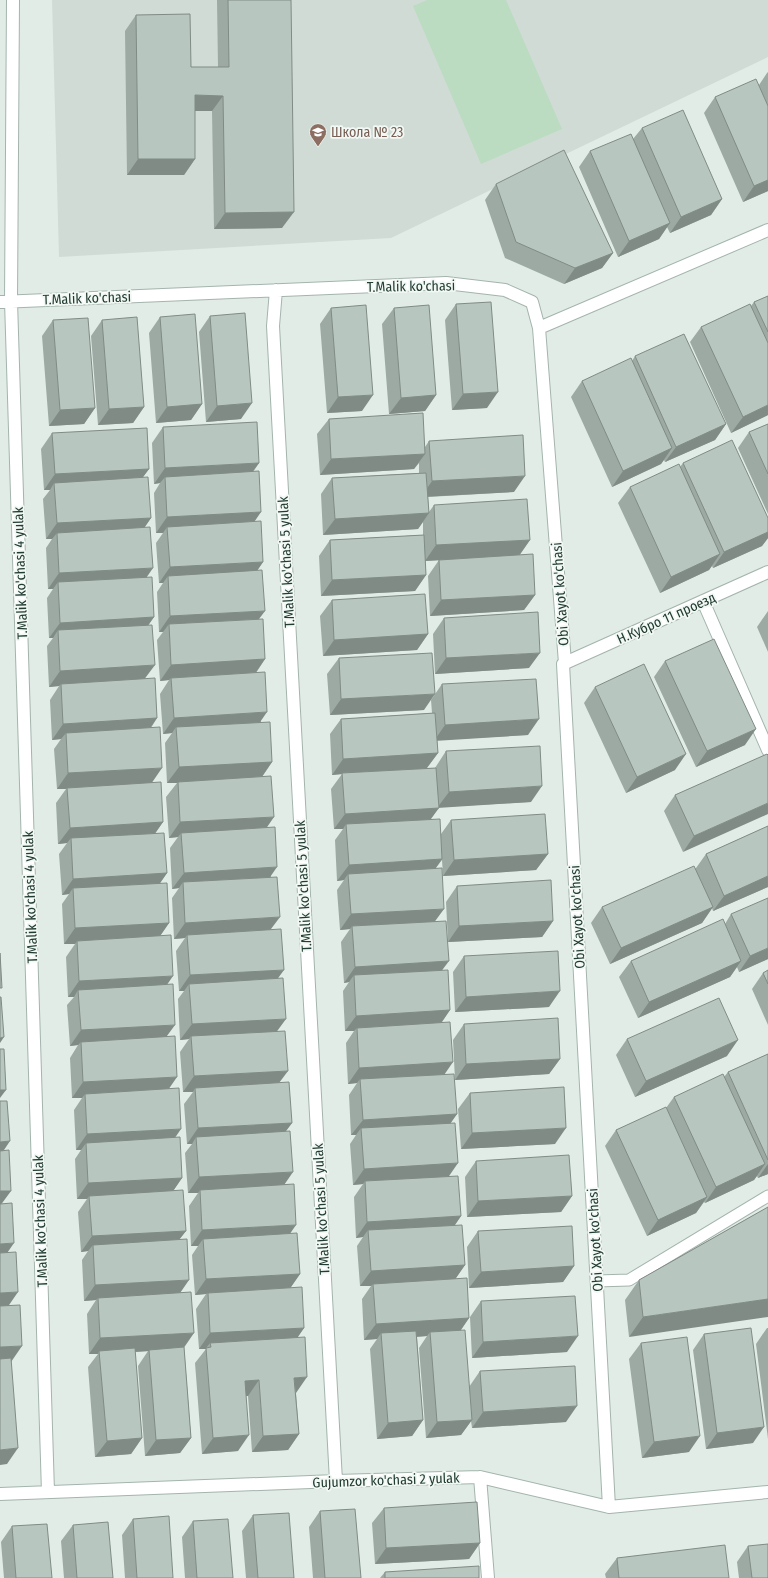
<svg xmlns="http://www.w3.org/2000/svg" width="768" height="1578" viewBox="0 0 768 1578" font-family="'Fira Sans Condensed',sans-serif">
	<style>
		.built { fill: #d0dbd5 }
		.green { fill: #bbdcc1 }
		.lines { fill: none; stroke-linecap: round; stroke-linejoin: round }
		.lane-casing { stroke: #a4b4ad; stroke-width: 13 }
		.street-casing { stroke: #a4b4ad; stroke-width: 14 }
		.lane { stroke: #fff; stroke-width: 11 }
		.street { stroke: #fff; stroke-width: 12 }
		.wall { fill: #9daaa4 }
		.shaded-wall { fill: #808b86 }
		.building { fill: #b7c6bf; stroke: #808b86 }
		.labels { text-anchor: middle; stroke-width: 3.5; stroke-linejoin: round; paint-order: stroke }
		.education-label { font-size: 14px; fill: #785e54; stroke: #f2f8f4; text-anchor: start }
		.street-label { font-size: 14px; fill: #223c33; stroke: #f2f8f4 }
	</style>
	<rect width="100%" height="100%" fill="#e1ece6"/>
	<path class="built" d="M52 0H768V57L391 238 59 257Z"/>
	<path class="green" d="M427 0H506L562 129 481 164 413 6Z"/>
	<g class="lines">
		<g class="lane-casing">
			<path id="lane" d="M597 1281 629 1280 768 1196"/>
		</g>
		<g class="street-casing">
			<path id="street" d="M13 0 11 301 48 1492
				M276 290 273 326 336 1481
				M0 302 446 283 505 290 532 302 539 328 768 230
				M539 328 565 663 563 664 609 1507
				M703 601 768 750
				M565 663 768 572
				M480 1477 488 1578
				M0 1494 336 1481 480 1477 609 1507 768 1492"/>
		</g>
		<use href="#lane" class="lane"/>
		<use href="#street" class="street"/>
	</g>
	<path class="wall" d="M217 0H291L282 228 214 229 212 111H195V159L184 175H127L125 31 136 15 191 67H218Z
		M768 72V191L743 202 704 113 715 97 759 85 767 73Z
		M642 128 722 199 711 215 670 233 667 227 659 239 618 257 579 167 590 151 633 139Z
		M496 184 613 253 602 268 564 284 505 258 485 200Z
		M768 296V415L731 433 690 342 701 327 751 306 754 302Z
		M456 304 487 408 452 410 445 320Z
		M331 308 362 411 327 413 320 324Z
		M394 308 436 395 425 411 389 414 382 324Z
		M210 316 241 419 206 422 199 332Z
		M160 317 202 404 191 420 156 423 149 333Z
		M53 320 95 408 84 424 49 426 42 336Z
		M102 320 144 407 133 423 98 425 91 336Z
		M635 356 726 424 715 440 665 462 664 460 661 464 612 487 571 397 582 381 632 361Z
		M329 419 425 447 429 441 514 492 428 497 429 512 434 505 530 540 519 555 535 595 524 610 430 616 428 576 439 560 425 561 426 575 415 591 321 596 319 556 330 540 423 535V522L418 529 323 535 321 494 332 478 419 473V463L414 469 320 475 317 434Z
		M768 424V514L738 448 749 432Z
		M163 427 259 463 253 472 254 522 263 562 257 571 259 619 265 659 256 673 261 722 272 762 262 777 271 877V930L278 978 277 1031 279 1083 292 1123 285 1132 284 1185 290 1234 300 1274 290 1288 304 1328 297 1338 296 1393 299 1434 288 1450 252 1452 248 1396H246L238 1451 202 1454 195 1363 206 1349H199L196 1309 206 1294 195 1295 192 1255 198 1246H191L189 1206 198 1193H188L185 1153 192 1144H187L184 1104 193 1092H183L180 1052 189 1039 180 1040 178 999 184 991H179L176 951 185 938 174 939 172 898 179 888 172 889 170 848 178 837 169 838 166 797 177 783H167L165 743 172 733 163 734 160 694 169 680 160 681 157 640 163 632H159L157 592 163 583H159L156 543 163 533H156L154 493 160 483 154 484 152 443Z
		M52 433 149 469 142 478 151 518 144 528 147 577 154 617 148 625 145 679 157 718 151 728 152 783 163 822 155 833 167 873 160 883 169 923 160 936 167 984V1037L169 1089 175 1138 182 1178 173 1191 186 1231 179 1240 180 1293 191 1438 180 1453 145 1456 138 1366 148 1351 135 1352 142 1438 131 1454 95 1457 88 1367 98 1354H89L87 1314 96 1300 84 1301 82 1260 88 1251 81 1252 78 1212 87 1199H77L75 1159 81 1150H76L74 1110 82 1098H72L70 1058 78 1045 70 1046 67 1005 74 997H68L66 957 75 944H64L62 904 69 894 62 895 59 854 67 843 58 844 56 803 66 789H57L54 749 61 739 52 740 50 700 59 686 49 687 47 646 53 638H49L47 598 53 589H48L46 548 52 539H46L43 499 50 490H44L41 449Z
		M683 463 768 518V538L762 546 713 568 712 566 709 570 660 593 618 503 630 487 680 467Z
		M332 600 428 634 417 650 323 656 320 616Z
		M768 611V652L757 627Z
		M444 618 529 668 435 674 433 634Z
		M339 658 424 710 330 715 327 674Z
		M665 661 745 745 696 767 654 677Z
		M442 684 528 735 437 740 438 753 427 768H435L446 751 531 802 439 807 431 819 441 834 451 820 548 854 536 870 443 876 442 860 435 869V922L442 970 450 1010 442 1022 444 1074 457 1114 450 1123 449 1176 461 1216 455 1225 465 1265 455 1279 469 1318 461 1330 469 1387 480 1371 566 1422 472 1428 471 1421 461 1435 426 1438 419 1348 427 1336 417 1337 423 1420 412 1436 377 1439 370 1349 377 1339 364 1340 362 1299 371 1286H360L357 1246 363 1237 356 1238 354 1197 363 1184 353 1185 350 1144 356 1135H351L349 1095 357 1083 348 1084 346 1043 354 1031H345L343 991 349 982 344 983 341 942 350 929 340 930 337 890 344 880 337 881 335 840 343 829H334L331 789 342 774 332 775 330 734 341 719 432 713 431 700Z
		M595 687 675 770 626 793 584 703Z
		M768 755 683 852 664 811 675 795Z
		M768 826V887L713 911 712 908 702 923 610 964 591 923 602 907 696 868 706 854Z
		M457 886 553 921 542 937 448 942 446 902Z
		M731 914 768 959 739 972 737 967 730 977 638 1018 619 977 631 961 725 924Z
		M464 956 549 1007 455 1012 453 972Z
		M768 970V1025L752 989 763 973Z
		M464 1024 560 1059 549 1074 455 1080 453 1040Z
		M627 1039 727 1056 635 1097 616 1055Z
		M768 1054V1174L758 1178 757 1176 754 1180 705 1203 704 1202 696 1213 647 1236 605 1146 616 1130 666 1108 674 1097 724 1077 728 1072Z
		M470 1093 555 1144 461 1149 458 1109Z
		M476 1161 572 1196 561 1212 467 1217 465 1177Z
		M768 1207 629 1337 625 1300 639 1280Z
		M478 1231 574 1266 563 1282 469 1288 467 1247Z
		M481 1301 567 1352 472 1358 470 1317Z
		M767 1328H768V1439L756 1344Z
		M704 1334 753 1443 706 1449 693 1350Z
		M641 1343 689 1452 642 1458 629 1359Z
		M384 1508 480 1543 469 1559 375 1564 372 1523Z
		M320 1511 361 1578H313L309 1527Z
		M253 1515 294 1578H246L242 1531Z
		M133 1519 173 1578H125L122 1535Z
		M193 1521 233 1578H185L182 1537Z
		M73 1525 113 1578H64L61 1541Z
		M12 1526 52 1578H4L1 1542Z
		M748 1546 768 1578H739L737 1562Z
		M617 1558 729 1578H606L605 1574Z
		M385 1572V1578H380Z"/>
	<path class="shaded-wall" d="M195 95 223 96 212 111H184Z
		M138 159H195L184 175H127Z
		M768 180V191L743 202 754 186Z
		M722 199 711 215 670 233 681 217Z
		M294 212 282 228 214 229 225 213Z
		M670 223 659 239 618 257 629 241Z
		M613 253 602 268 564 284 575 268Z
		M498 392 487 408 452 410 463 394Z
		M373 395 362 411 327 413 338 397Z
		M436 395 425 411 389 414 401 398Z
		M252 403 241 419 206 422 217 406Z
		M202 404 191 420 156 423 167 407Z
		M768 405V415L731 433 743 417Z
		M144 407 133 423 98 425 109 409Z
		M95 408 84 424 49 426 60 410Z
		M726 424 715 440 665 462 676 447Z
		M672 448 661 464 612 487 623 471Z
		M425 454 414 469 320 475 331 459Z
		M259 463 248 478 165 477 160 483 154 484 165 468Z
		M149 469 138 484 54 483 50 490H44L55 474Z
		M525 476 514 492 421 497 432 481Z
		M261 512 250 528 167 527 163 533H156L167 517Z
		M429 513 418 529 323 535 335 519Z
		M151 518 140 534 57 533 52 539H46L57 523Z
		M768 532V538L762 546 713 568 724 552Z
		M530 540 519 556 425 561 436 545Z
		M720 554 709 570 660 593 671 577Z
		M263 562 252 578 168 576 163 583H159L170 567Z
		M153 568 142 584 58 582 53 589H48L59 573Z
		M426 575 415 591 321 596 332 580Z
		M535 595 524 610 430 616 441 600Z
		M265 611 253 627 169 624 163 632H159L170 616Z
		M154 617 143 633 58 630 53 638H49L60 623Z
		M428 634 417 650 323 656 334 640Z
		M540 653 529 668 435 674 446 658Z
		M265 659 254 675 171 678 169 680 160 681 171 665Z
		M155 665 143 681 61 684 59 686 49 687 60 671Z
		M435 694 424 710 330 715 341 699Z
		M267 712 256 728 176 727 172 733 163 734 174 718Z
		M157 718 146 734 66 733 61 739 52 740 63 724Z
		M539 719 528 735 434 741 445 725Z
		M756 729 745 745 696 767 707 751Z
		M438 753 426 769 342 773V774L332 775 343 759Z
		M686 754 675 770 626 793 637 777Z
		M272 762 261 778 178 782 177 783H167L179 767Z
		M162 768 151 784 67 788 66 789H57L68 773Z
		M542 786 531 802 437 808 449 792Z
		M768 803V814L683 852 694 836Z
		M439 808 427 824H346L343 829H334L345 814Z
		M274 817 263 833H181L178 837 169 838 180 822Z
		M163 822 152 838H71L67 843 58 844 70 828Z
		M548 854 536 870 443 876 454 860Z
		M442 859 431 875 348 874 344 880 337 881 349 865Z
		M277 867 266 883 183 882 179 888 172 889 184 873Z
		M167 873 156 889 73 888 69 894 62 895 73 879Z
		M768 876V887L713 911 724 896Z
		M713 907 702 923 610 964 621 948Z
		M444 909 433 924 352 926 350 929 340 930 351 914Z
		M280 917 268 933 187 935 185 938 174 939 185 923Z
		M553 921 542 937 448 942 459 926Z
		M169 923 158 939 77 941 75 944H64L75 928Z
		M768 948V959L739 972 750 956Z
		M449 961 437 977 354 975 349 982 344 983 355 967Z
		M741 961 730 977 638 1018 649 1002Z
		M284 970 273 985 189 984 184 991H179L190 975Z
		M173 976 162 992 78 990 74 997H68L79 981Z
		M560 991 549 1007 455 1012 466 997Z
		M450 1010 439 1026 357 1028 354 1031H345L356 1016Z
		M286 1019 275 1034 191 1036 189 1039 180 1040 192 1024Z
		M175 1025 164 1040 81 1042 78 1045 70 1046 81 1030Z
		M4 1037 0 1043V1038Z
		M738 1040 727 1056 635 1097 646 1081Z
		M560 1059 549 1074 455 1080 466 1064Z
		M453 1062 442 1078 360 1079 357 1083 348 1084 359 1068Z
		M288 1071 276 1087 195 1088 193 1092H183L194 1076Z
		M177 1077 166 1093 85 1094 82 1098H72L83 1082Z
		M0 1090H6L0 1098Z
		M457 1114 446 1130 361 1128 356 1135H351L363 1120Z
		M292 1123 280 1139 196 1137 192 1144H187L198 1128Z
		M566 1128 555 1144 461 1149 472 1133Z
		M181 1129 170 1145 86 1143 81 1150H76L87 1134Z
		M10 1141 0 1156V1142Z
		M458 1163 447 1179 365 1181 363 1184 353 1185 364 1169Z
		M765 1164 754 1180 705 1203 716 1187Z
		M768 1164V1174L758 1178Z
		M293 1172 282 1188 200 1190 198 1193H188L199 1177Z
		M182 1178 171 1194 89 1196 87 1199H77L88 1183Z
		M0 1191H11L0 1206Z
		M572 1196 561 1212 467 1217 478 1201Z
		M707 1197 696 1213 647 1236 658 1220Z
		M461 1216 450 1232 368 1230 363 1237 356 1238 367 1222Z
		M296 1225 285 1241 203 1239 198 1246H191L202 1230Z
		M186 1231 174 1246 93 1245 88 1251 81 1252 92 1236Z
		M14 1243 3 1259H0V1244Z
		M465 1265 454 1281 373 1284 371 1286H360L371 1271Z
		M574 1266 563 1282 469 1288 481 1272Z
		M300 1274 289 1290 208 1293 206 1294 195 1295 206 1279Z
		M189 1280 178 1296 98 1298 96 1300 84 1301 95 1285Z
		M18 1292 7 1308H0V1293Z
		M768 1299V1317L629 1337 643 1317Z
		M469 1318 458 1334 430 1332 427 1336 381 1339V1333L377 1339 364 1340 376 1324Z
		M304 1328 293 1344 210 1343 206 1348V1349H199L210 1333Z
		M194 1333 183 1349 100 1354 99 1351 98 1354H89L100 1338Z
		M578 1336 567 1352 472 1358 483 1342Z
		M22 1346 11 1362H0V1347Z
		M307 1377 296 1393 294 1378Z
		M259 1380 248 1396 234 1397 245 1381Z
		M577 1406 566 1422 472 1428 483 1412Z
		M423 1420 412 1436 377 1439 388 1423Z
		M472 1420 461 1435 426 1438 437 1422Z
		M764 1427 753 1443 706 1449 717 1433Z
		M299 1434 288 1450 252 1452 263 1436Z
		M249 1435 238 1451 202 1454 213 1438Z
		M700 1436 689 1452 642 1458 654 1442Z
		M142 1438 131 1454 95 1457 107 1441Z
		M191 1438 180 1453 145 1456 156 1440Z
		M18 1448 7 1464 0 1465V1450Z
		M480 1543 469 1559 375 1564 386 1548Z"/>
	<path class="building" d="M228 0H291L294 212 225 213 223 96 195 95V159H138L136 15 190 14 191 67H229Z
		M756 79 768 106V180L754 186 715 97Z
		M683 110 722 199 681 217 642 128Z
		M631 134 670 223 629 241 590 151Z
		M564 150 613 253 575 268 516 242 496 184Z
		M768 296V332L754 302Z
		M491 302 498 392 463 394 456 304Z
		M750 304 768 343V405L743 417 701 327Z
		M366 305 373 395 338 397 331 308Z
		M429 305 436 395 401 398 394 308Z
		M245 313 252 403 217 406 210 316Z
		M195 314 202 404 167 407 160 317Z
		M137 317 144 407 109 409 102 320Z
		M88 318 95 408 60 410 53 320Z
		M684 334 726 424 676 447 635 356Z
		M631 358 672 448 623 471 582 381Z
		M423 413 425 454 331 459 329 419Z
		M257 422 259 463 165 468 163 427Z
		M768 424V474L749 432Z
		M147 428 149 469 55 474 52 433Z
		M523 435 525 476 432 481 429 441Z
		M732 440 768 518V532L724 552 683 463Z
		M679 464 720 554 671 577 630 487Z
		M259 471 261 512 167 517 165 477Z
		M426 473 429 513 335 519 332 478Z
		M148 477 151 518 57 523 54 483Z
		M527 499 530 540 436 545 434 505Z
		M261 521 263 562 170 567 167 527Z
		M150 527 153 568 59 573 57 533Z
		M424 535 426 575 332 580 330 540Z
		M533 554 535 595 441 600 439 560Z
		M262 570 265 611 170 616 168 576Z
		M152 577 154 617 60 623 58 582Z
		M425 594 428 634 334 640 332 600Z
		M538 612 540 653 446 658 444 618Z
		M263 619 265 659 171 665 169 624Z
		M152 625 155 665 60 671 58 630Z
		M714 639 756 729 707 751 665 661Z
		M432 653 435 694 341 699 339 658Z
		M644 664 686 754 637 777 595 687Z
		M265 672 267 712 174 718 171 678Z
		M155 678 157 718 63 724 61 684Z
		M536 679 539 719 445 725 442 684Z
		M435 713 438 753 343 759 341 719Z
		M270 722 272 762 179 767 176 727Z
		M160 727 162 768 68 773 66 733Z
		M540 746 542 786 449 792 446 751Z
		M767 754 768 755V803L694 836 675 795Z
		M436 768 439 808 345 814 342 773Z
		M271 776 274 817 180 822 178 782Z
		M161 782 163 822 70 828 67 788Z
		M545 814 548 854 454 860 451 820Z
		M440 819 442 859 349 865 346 824Z
		M768 826V876L724 896 706 854Z
		M275 827 277 867 184 873 181 833Z
		M164 833 167 873 73 879 71 838Z
		M694 866 713 907 621 948 602 907Z
		M442 868 444 909 351 914 348 874Z
		M277 877 280 917 185 923 183 882Z
		M551 880 553 921 459 926 457 886Z
		M167 883 169 923 75 928 73 888Z
		M768 898V948L750 956 731 914Z
		M723 919 741 961 649 1002 631 961Z
		M446 921 449 961 355 967 352 926Z
		M281 929 284 970 190 975 187 935Z
		M171 935 173 976 79 981 77 941Z
		M558 951 560 991 466 997 464 956Z
		M0 953 2 988H0Z
		M448 970 450 1010 356 1016 354 975Z
		M768 970V984L763 973Z
		M283 978 286 1019 192 1024 189 984Z
		M173 984 175 1025 81 1030 78 990Z
		M0 997H1L4 1037 0 1038Z
		M719 998 738 1040 646 1081 627 1039Z
		M558 1018 560 1059 466 1064 464 1024Z
		M450 1022 453 1062 359 1068 357 1028Z
		M285 1031 288 1071 194 1076 191 1036Z
		M175 1036 177 1077 83 1082 81 1042Z
		M0 1049H4L6 1090H0Z
		M768 1054V1160L728 1072Z
		M454 1074 457 1114 363 1120 360 1079Z
		M723 1074 765 1164 716 1187 674 1097Z
		M289 1082 292 1123 198 1128 195 1088Z
		M564 1087 566 1128 472 1133 470 1093Z
		M179 1088 181 1129 87 1134 85 1094Z
		M0 1101H7L10 1141 0 1142Z
		M666 1107 707 1197 658 1220 616 1130Z
		M455 1123 458 1163 364 1169 361 1128Z
		M290 1131 293 1172 199 1177 196 1137Z
		M180 1137 182 1178 88 1183 86 1143Z
		M9 1150 11 1191H0V1151Z
		M569 1155 572 1196 478 1201 476 1161Z
		M458 1176 461 1216 367 1222 365 1181Z
		M294 1184 296 1225 202 1230 200 1190Z
		M183 1190 186 1231 92 1236 89 1196Z
		M12 1203 14 1243 0 1244V1204Z
		M768 1207V1299L643 1317 639 1280Z
		M462 1225 465 1265 371 1271 368 1230Z
		M572 1226 574 1266 481 1272 478 1231Z
		M297 1233 300 1274 206 1279 203 1239Z
		M187 1239 189 1280 95 1285 93 1245Z
		M16 1252 18 1292 0 1293V1253Z
		M467 1278 469 1318 376 1324 373 1284Z
		M302 1287 304 1328 210 1333 208 1293Z
		M191 1292 194 1333 100 1338 98 1298Z
		M575 1296 578 1336 483 1342 481 1301Z
		M20 1305 22 1346 0 1347V1306Z
		M751 1328 764 1427 717 1433 704 1334Z
		M465 1330 472 1420 437 1422 430 1332Z
		M416 1331 423 1420 388 1423 381 1333Z
		M305 1337 307 1377 294 1378 299 1434 263 1436 259 1380 245 1381 249 1435 213 1438 206 1348 211 1347 210 1343Z
		M687 1337 700 1436 654 1442 641 1343Z
		M184 1347 191 1438 156 1440 149 1350Z
		M135 1348 142 1438 107 1441 99 1351Z
		M11 1358 18 1448 0 1450V1359Z
		M575 1366 577 1406 483 1412 480 1371Z
		M477 1502 480 1543 386 1548 384 1508Z
		M355 1509 361 1578H325L320 1511Z
		M289 1513 294 1578H258L253 1515Z
		M169 1516 173 1578H137L133 1519Z
		M228 1519 233 1578H197L193 1521Z
		M108 1522 113 1578H77L73 1525Z
		M47 1524 52 1578H16L12 1526Z
		M768 1544V1578H752L748 1546Z
		M725 1545 729 1578H619L617 1558Z
		M479 1566V1578H385V1572Z"/>
	<defs>
		<g id="school-pin" transform="scale(0.9)"><path d="M0 17L-7.5 6A9.5 9.5 0 1 1 7.5 6Z" fill="#8d6e63" stroke="#f2f8f4"/><path d="M0-5L7-2L0 1L-7-2ZM-4 1L0 2.5L4 1V4Q0 6-4 4Z" fill="#fff"/></g>
	</defs>
	<g fill-rule="evenodd">
		<use href="#school-pin" x="318" y="132"/>
	</g>
	<g class="labels">
		<g class="education-label">
			<text x="331" y="137">Школа № 23</text>
		</g>
		<g class="street-label">
			<text transform="translate(411 286) rotate(-1)" y="5">T.Malik ko'chasi</text>
			<text transform="translate(87 298) rotate(-2)" y="5">T.Malik ko'chasi</text>
			<text transform="translate(286 562) rotate(-93)" y="5">T.Malik ko'chasi 5 yulak</text>
			<text transform="translate(20 573) rotate(-92)" y="5">T.Malik ko'chasi 4 yulak</text>
			<text transform="translate(560 594) rotate(-94)" y="5">Obi Xayot ko'chasi</text>
			<text transform="translate(666 618) rotate(-24)" y="5">Н.Кубро 11 проезд</text>
			<text transform="translate(303 886) rotate(-93)" y="5">T.Malik ko'chasi 5 yulak</text>
			<text transform="translate(30 897) rotate(-92)" y="5">T.Malik ko'chasi 4 yulak</text>
			<text transform="translate(577 917) rotate(-93)" y="5">Obi Xayot ko'chasi</text>
			<text transform="translate(321 1209) rotate(-93)" y="5">T.Malik ko'chasi 5 yulak</text>
			<text transform="translate(40 1221) rotate(-92)" y="5">T.Malik ko'chasi 4 yulak</text>
			<text transform="translate(595 1240) rotate(-93)" y="5">Obi Xayot ko'chasi</text>
			<text transform="translate(386 1480) rotate(-2)" y="5">Gujumzor ko'chasi 2 yulak</text>
		</g>
	</g>
</svg>
